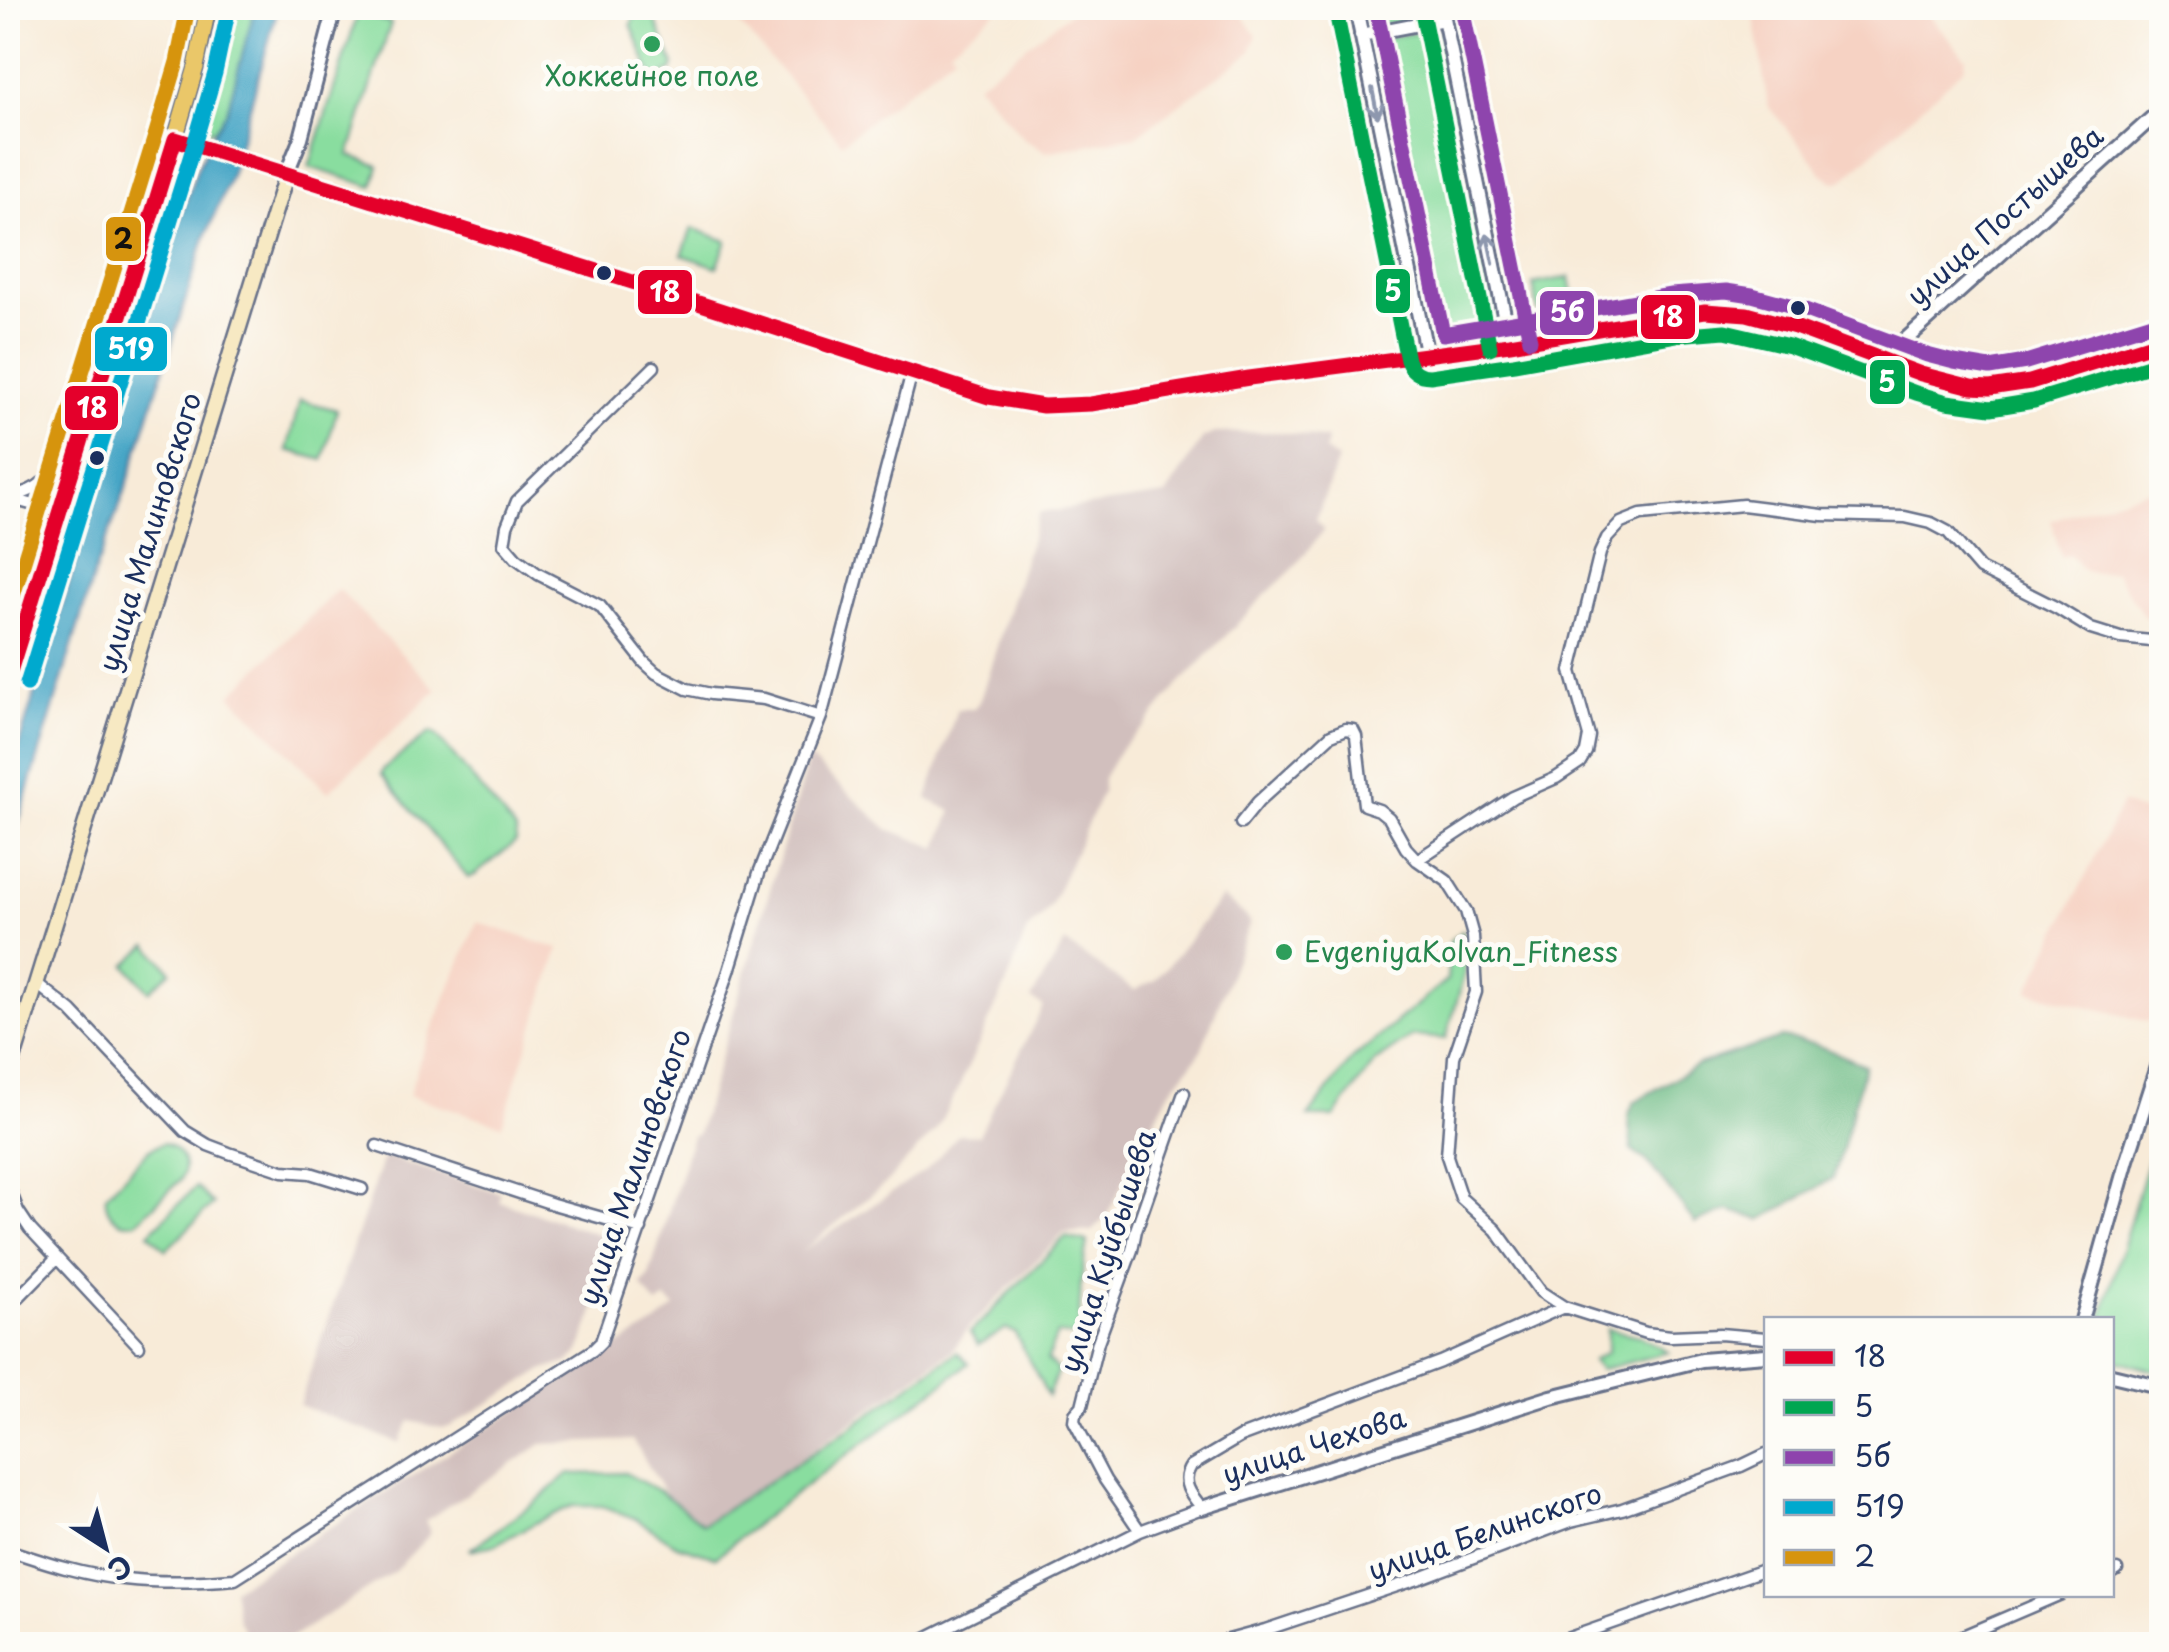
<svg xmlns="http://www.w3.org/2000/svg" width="2169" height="1652" viewBox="0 0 2169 1652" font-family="'Playpen Sans',sans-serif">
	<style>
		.built { fill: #f6d2c3 }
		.industrial { fill: #d1bfbd }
		.green { fill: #89dd9f; stroke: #52867e; stroke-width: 2.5 }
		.forest { fill: #6ebc86; stroke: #447672; stroke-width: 2.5 }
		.water { fill: #46a6c6; stroke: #306a92; stroke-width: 2.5 }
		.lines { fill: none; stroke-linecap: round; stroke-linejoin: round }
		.minor-casing { stroke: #687189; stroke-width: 15 }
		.tertiary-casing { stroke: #687189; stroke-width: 18 }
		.secondary-casing { stroke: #687189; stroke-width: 19 }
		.primary-casing { stroke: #687189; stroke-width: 20 }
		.minor { stroke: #fff; stroke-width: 10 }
		.tertiary { stroke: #fff; stroke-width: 12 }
		.secondary { stroke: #f7e9c3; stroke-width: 14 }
		.primary { stroke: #eac769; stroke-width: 15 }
		.bus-1-casing { stroke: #fdfcf7; stroke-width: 22 }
		.bus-2-casing { stroke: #fdfcf7; stroke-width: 22 }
		.bus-3-casing { stroke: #fdfcf7; stroke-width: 22 }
		.bus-4-casing { stroke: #fdfcf7; stroke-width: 22 }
		.bus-5-casing { stroke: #fdfcf7; stroke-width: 22 }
		.bus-1 { stroke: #e4002b; stroke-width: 15 }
		.bus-2 { stroke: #00a651; stroke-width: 15 }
		.bus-3 { stroke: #8e44ad; stroke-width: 15 }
		.bus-4 { stroke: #00a9ce; stroke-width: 15 }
		.bus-5 { stroke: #d6940e; stroke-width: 15 }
		.oneway { stroke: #8d97ae }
		.leisure-dot { fill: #2e9e5b; stroke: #fdfcf7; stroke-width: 4 }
		.bus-dot { fill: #1b2f5e; stroke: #fdfcf7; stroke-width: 4 }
		.labels { text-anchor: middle; stroke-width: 10; stroke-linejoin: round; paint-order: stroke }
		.leisure-label { font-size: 28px; fill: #27864d; stroke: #fdfcf7 }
		.street-label { font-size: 28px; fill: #1b2f5e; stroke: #fdfcf7 }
		.line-badge { stroke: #fdfcf7; stroke-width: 4 }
		.badge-label { font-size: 28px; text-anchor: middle; font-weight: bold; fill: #fff }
		.pale-badge-label { font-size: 28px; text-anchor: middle; font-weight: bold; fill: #111 }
	</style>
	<rect width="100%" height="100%" fill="#fdfcf7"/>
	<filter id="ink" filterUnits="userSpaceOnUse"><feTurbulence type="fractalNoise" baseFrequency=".01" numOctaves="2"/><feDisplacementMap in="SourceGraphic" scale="20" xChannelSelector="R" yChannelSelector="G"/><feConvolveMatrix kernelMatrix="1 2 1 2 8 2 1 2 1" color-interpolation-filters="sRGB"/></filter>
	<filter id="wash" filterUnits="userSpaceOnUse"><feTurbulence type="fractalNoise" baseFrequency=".0048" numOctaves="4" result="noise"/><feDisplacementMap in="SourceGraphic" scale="40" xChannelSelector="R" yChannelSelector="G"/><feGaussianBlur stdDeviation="2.25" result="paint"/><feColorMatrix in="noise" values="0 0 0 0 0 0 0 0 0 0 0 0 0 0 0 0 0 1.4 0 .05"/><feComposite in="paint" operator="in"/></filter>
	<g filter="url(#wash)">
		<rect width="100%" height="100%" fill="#f8ebd8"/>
		<path class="built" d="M743 8H1000L950 48 954 54 842 143 733 16Z
			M1076 8H1237L1257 35 1251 52 1136 136 1046 152 1023 138 977 84Z
			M1766 8H1923L1966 58 1964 68 1841 182H1834L1820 172 1814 162 1768 106 1754 17Z
			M2161 486V613L2145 618 2115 572 2092 573 2083 570 2070 554 2061 557 2051 520Z
			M338 589 437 690 328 792 231 695Z
			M2122 803 2161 821V998L2149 1022 2028 991Z
			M477 922 559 949 502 1125 409 1095 420 1059Z"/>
		<path class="industrial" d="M1279 432 1327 439 1325 451 1338 460 1316 520 1324 530 1293 569 1262 598 1175 689 1145 726 1120 749 1103 778V790L1051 905 1042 917 1027 930 1009 978 958 1089 936 1130 885 1184 800 1253 926 1170 959 1134 979 1135 1043 1006 1031 999 1065 943 1134 990 1154 981 1168 966 1222 897 1243 914 1250 923 1200 1053 1168 1094 1106 1217 1093 1231 1064 1233 969 1327 953 1350 691 1537 633 1440 542 1444 425 1521 431 1533 395 1571 282 1644H225L244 1630 238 1620 233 1589 603 1355 657 1323 675 1307 666 1299 657 1305 641 1285 648 1279 692 1136 698 1133 809 758 888 829 938 848 952 811 927 799 957 709H974L980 700 1039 513 1166 495 1203 438 1215 433Z
			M383 1158H390L501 1193 499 1201 601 1235 603 1226 623 1232 580 1350 576 1356 569 1362 542 1371 449 1427 442 1428 410 1421 399 1443 299 1405Z"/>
		<path class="green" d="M225 8H255L227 111 215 130H207L201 125 199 119 215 59Z
			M1364 8H1434L1431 15 1424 18 1374 28 1368 25Z
			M646 12 653 15 674 65 672 71 658 77 651 74 631 24 635 16Z
			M358 13 391 23 349 155 379 166 373 187 309 167Z
			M1435 30 1438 32 1458 113 1443 124 1454 185 1477 199 1500 329C1486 342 1450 344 1432 341L1407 215 1419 202 1406 130 1389 125 1371 39Z
			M692 228 727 241 717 267 682 255Z
			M1570 277 1575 305 1538 312 1533 284Z
			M300 400 337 410 323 460 287 450Z
			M431 732 437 736 516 831V842L475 875 468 878 381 774 384 768Z
			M1463 931 1465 972 1446 1039 1412 1036 1375 1062 1334 1117H1308L1352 1059 1447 980 1450 941Z
			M148 945 171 971 149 991 126 965Z
			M2161 1117V1372L2112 1359V1320L2101 1319Z
			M163 1143C180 1148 189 1163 181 1179L140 1219C122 1231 103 1213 106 1195L150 1149Z
			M196 1187 213 1204 166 1250 149 1233Z
			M1065 1237 1087 1242 1081 1281 1079 1323 1075 1336 1057 1334 1047 1360 1058 1370 1048 1396 1015 1333 1006 1329 978 1345 970 1333Z
			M1607 1329 1640 1336 1668 1352 1600 1370 1592 1361 1607 1352Z
			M957 1352 969 1363C886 1429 797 1488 716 1557L677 1545 634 1518 602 1506H572L541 1520 494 1545 469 1550 538 1500 568 1474 625 1473 661 1492 703 1524 843 1433Z"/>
		<path class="forest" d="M1781 1038 1814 1044 1865 1065 1834 1178 1761 1220 1728 1210 1695 1223 1647 1161 1632 1151 1628 1116 1634 1102 1698 1065Z"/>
		<path class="water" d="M255 8H278L230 178 205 238 124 494 96 568 8 857V779L116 431 170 247 197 168 215 130 227 111Z"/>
	</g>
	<g filter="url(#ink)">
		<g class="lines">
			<g class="minor-casing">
				<path id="minor" d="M654 367 517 501 507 526 504 544 516 558 538 574 600 606 644 662 656 673 687 689 711 694 764 699 821 717
					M8 496C43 494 59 466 77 439
					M12 499 60 512
					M1241 823 1258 802 1331 735 1346 729 1353 730 1356 736 1364 805 1379 810 1389 818 1406 848 1417 860 1447 881 1466 911 1473 936 1476 992 1454 1057 1447 1156 1461 1198 1496 1230 1541 1292 1564 1307 1646 1333 1671 1336 1720 1334 1766 1338
					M1417 860 1513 797 1556 778 1580 762 1586 752 1589 736 1571 671 1600 553 1607 538 1621 523 1641 515 1743 505 1822 515 1905 517 1931 523 1948 532 1980 569 2057 608 2091 629 2120 638 2162 642
					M36 983 71 1011 185 1131 208 1145 229 1153 283 1171 310 1173 362 1189
					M377 1146 553 1204 641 1229
					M8 1185 18 1211 30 1229 139 1346
					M8 1308 56 1259
					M1140 1531 1105 1480 1074 1421 1075 1414 1082 1406 1098 1342 1132 1250 1136 1230 1184 1093
					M8 1550C44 1562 85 1576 124 1579 161 1583 198 1582 235 1579L593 1350 601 1342 729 971 759 873 821 717 912 372
					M2112 1573 2117 1570
					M914 1644 1140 1531 1202 1508C1191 1495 1180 1482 1191 1466L1240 1437 1440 1362 1564 1307
					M1214 1644 1265 1630 1418 1579 1571 1521 1622 1509 1741 1466 1766 1454
					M1552 1644 1766 1569
					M1944 1644 2061 1594"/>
			</g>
			<g class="tertiary-casing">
				<path id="tertiary" d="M1356 8 1427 356
					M1442 8 1510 344
					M1361 35 1444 19
					M286 175 301 138 335 8
					M1883 360 2162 109
					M2082 1320 2127 1160 2162 1051
					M2112 1375 2162 1387
					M1202 1508 1551 1397 1701 1360 1766 1355"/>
			</g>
			<g class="secondary-casing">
				<path id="secondary" d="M175 139 658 290 989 397 1043 406 1091 404 1249 378 1510 344 1705 311 1747 314 1795 327 1921 374 1972 387 1990 388 2030 382 2162 341
					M8 1075 286 175"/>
			</g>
			<g class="primary-casing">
				<path id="primary" d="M8 678 175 139 196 67 208 8"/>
			</g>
			<use href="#minor" class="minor"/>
			<use href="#tertiary" class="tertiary"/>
			<use href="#secondary" class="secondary"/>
			<use href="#primary" class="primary"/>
			<g class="bus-1-casing">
				<path id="bus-1" d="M175 139 658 290 989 397 1043 406 1091 404 1249 378 1510 344 1705 311 1747 314 1795 327 1921 374 1972 387 1990 388 2030 382 2162 341
					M8 678 175 139"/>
			</g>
			<g class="bus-2-casing">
				<path id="bus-2" d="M1336 12 1407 360C1411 371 1418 376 1430 376L1514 364 1676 335 1725 331 1789 346 1916 393 1947 402 1991 408 2034 401 2162 362
					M1422 12 1490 348"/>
			</g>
			<g class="bus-3-casing">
				<path id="bus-3" d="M1376 8 1443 334 1671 295 1726 291 1752 295 1800 308 1927 355 1954 362 1990 368 2026 362 2156 322
					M1462 8 1530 340"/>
			</g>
			<g class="bus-4-casing">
				<path id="bus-4" d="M27 684 194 145 215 73 228 12"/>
			</g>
			<g class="bus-5-casing">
				<path id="bus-5" d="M8 612 156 133 177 62 188 8"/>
			</g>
			<use href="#bus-1" class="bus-1"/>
			<use href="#bus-2" class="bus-2"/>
			<use href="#bus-3" class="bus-3"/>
			<use href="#bus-4" class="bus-4"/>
			<use href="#bus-5" class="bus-5"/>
		</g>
		<defs><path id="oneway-shaft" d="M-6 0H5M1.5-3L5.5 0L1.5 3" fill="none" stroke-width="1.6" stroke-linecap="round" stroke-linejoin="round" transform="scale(2.5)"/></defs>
		<g class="oneway">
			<use href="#oneway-shaft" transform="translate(1375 103) rotate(79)"/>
			<use href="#oneway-shaft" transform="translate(1490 249) rotate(-102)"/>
		</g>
	</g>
	<g class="leisure-dot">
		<circle cx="652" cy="44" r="10"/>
		<circle cx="1284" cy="952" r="10"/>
	</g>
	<g class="bus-dot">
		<circle cx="604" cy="273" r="9"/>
		<circle cx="1798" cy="308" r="9"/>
		<circle cx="97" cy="458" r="9"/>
	</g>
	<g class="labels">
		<g class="leisure-label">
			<text x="652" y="86">Хоккейное поле</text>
			<text x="1304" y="962" text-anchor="start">EvgeniyaKolvan_Fitness</text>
		</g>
		<g class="street-label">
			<text transform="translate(2005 216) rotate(-42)" y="10">улица Постышева</text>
			<text transform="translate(150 532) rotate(-73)" y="10">улица Малиновского</text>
			<text transform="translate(635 1167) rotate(-71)" y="10">улица Малиновского</text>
			<text transform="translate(1108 1251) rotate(-72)" y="10">улица Куйбышева</text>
			<text transform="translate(1314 1446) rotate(-18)" y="10">улица Чехова</text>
			<text transform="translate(1485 1532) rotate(-19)" y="10">улица Белинского</text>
		</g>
	</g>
	<g class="line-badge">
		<rect x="104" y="215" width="39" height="48" rx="10" fill="#d6940e"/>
		<rect x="1374" y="267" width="38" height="48" rx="10" fill="#00a651"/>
		<rect x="636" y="268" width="58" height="48" rx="10" fill="#e4002b"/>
		<rect x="1538" y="289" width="58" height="48" rx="10" fill="#8e44ad"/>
		<rect x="1639" y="293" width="58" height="48" rx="10" fill="#e4002b"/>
		<rect x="93" y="325" width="76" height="48" rx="10" fill="#00a9ce"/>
		<rect x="1868" y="358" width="39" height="48" rx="10" fill="#00a651"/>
		<rect x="63" y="384" width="57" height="48" rx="10" fill="#e4002b"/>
	</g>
	<g class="badge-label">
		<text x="1393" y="301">5</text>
		<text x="665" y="302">18</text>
		<text x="1567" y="322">5б</text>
		<text x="1668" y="327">18</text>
		<text x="131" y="359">519</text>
		<text x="1887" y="392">5</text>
		<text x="92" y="418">18</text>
	</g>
	<g class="pale-badge-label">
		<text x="123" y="249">2</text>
	</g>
	<rect width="2169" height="1652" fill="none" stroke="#fdfcf7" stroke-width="40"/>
	<rect x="1764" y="1317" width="350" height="280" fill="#fdfcf7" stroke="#a3aaba" stroke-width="2.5"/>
	<rect x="1784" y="1350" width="50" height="15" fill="#e4002b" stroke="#a3aaba" stroke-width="2.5"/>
	<text x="1854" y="1367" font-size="30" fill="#1b2f5e">18</text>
	<rect x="1784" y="1400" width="50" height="15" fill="#00a651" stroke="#a3aaba" stroke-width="2.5"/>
	<text x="1854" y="1417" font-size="30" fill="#1b2f5e">5</text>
	<rect x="1784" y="1450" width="50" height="15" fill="#8e44ad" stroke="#a3aaba" stroke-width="2.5"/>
	<text x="1854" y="1467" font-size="30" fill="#1b2f5e">5б</text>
	<rect x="1784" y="1500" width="50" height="15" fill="#00a9ce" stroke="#a3aaba" stroke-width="2.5"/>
	<text x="1854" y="1517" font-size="30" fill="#1b2f5e">519</text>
	<rect x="1784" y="1550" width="50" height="15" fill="#d6940e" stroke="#a3aaba" stroke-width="2.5"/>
	<text x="1854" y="1567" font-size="30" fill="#1b2f5e">2</text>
	<g transform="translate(105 1547) rotate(144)" stroke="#fdfcf7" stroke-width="8" paint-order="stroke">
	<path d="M0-8L18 38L0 25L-18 38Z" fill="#1b2f5e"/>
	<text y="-15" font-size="28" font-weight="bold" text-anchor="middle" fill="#1b2f5e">С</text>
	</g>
</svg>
